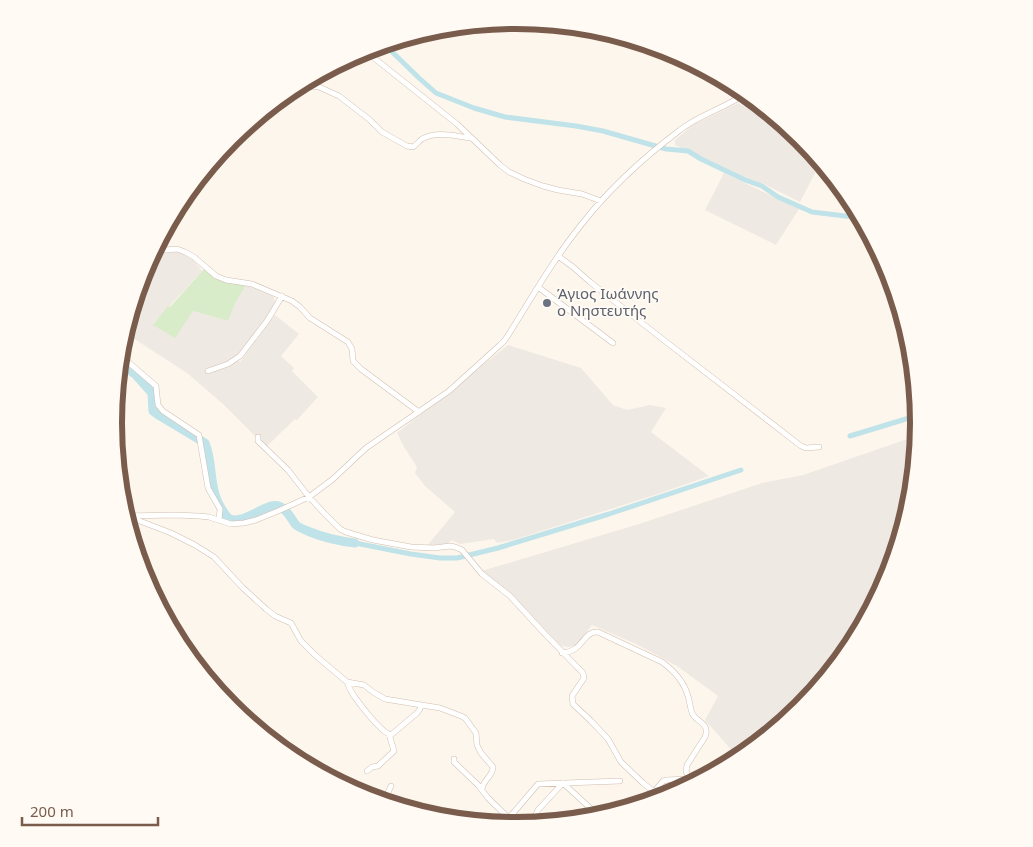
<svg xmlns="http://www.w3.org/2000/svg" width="1033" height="847" viewBox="0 0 1033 847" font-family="'Noto Sans',sans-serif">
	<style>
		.industrial { fill: #efe9e4 }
		.green { fill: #d8ecc9 }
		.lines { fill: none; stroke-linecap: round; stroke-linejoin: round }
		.canal { stroke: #bfe3e8; stroke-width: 5 }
		.river { stroke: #bfe3e8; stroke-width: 9 }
		.street-casing { stroke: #d1beb0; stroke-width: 6 }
		.street { stroke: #fff; stroke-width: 5 }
		.worship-dot { fill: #6b7280; stroke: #fffaf3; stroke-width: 2 }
		.labels { text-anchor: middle; stroke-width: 4; stroke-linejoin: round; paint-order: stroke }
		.worship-label { font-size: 15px; fill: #5b616d; stroke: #fffaf3; text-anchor: start }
		.rim { fill: none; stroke: #7a5c4d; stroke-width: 6 }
	</style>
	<rect width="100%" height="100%" fill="#fdf6ec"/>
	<path class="industrial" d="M738 103 804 141 821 162 800 202 762 183 758 184 746 179 675 145V140L693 125Z
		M724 173 799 209 776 245 705 210Z
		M177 252 183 253 195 262 202 271 153 324 193 311 228 321 235 304 246 285 258 288 273 296 275 302 266 319 242 350 233 358 240 362 275 315 299 334 281 356 294 368 292 371 318 397 297 420 295 419 266 447 223 404 187 373 133 338 120 352 121 344 144 269 152 254Z
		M508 345 581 368 613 405 627 410 650 405 666 408 651 432 709 476 658 494 513 540 497 543 494 539 460 544 452 540 446 545 426 547 455 512 425 486 415 473 417 467 404 447 397 433Z
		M919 435 912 502 889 578 852 648 802 709 742 758 735 754 705 720 718 696 677 666 636 644 592 625 577 645 570 647 561 646 510 592 488 577 482 571 639 524 762 483 803 475Z"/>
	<path class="green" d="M204 269 213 276 246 285 235 304 228 321 193 311 175 338 153 325 168 306 170 307Z"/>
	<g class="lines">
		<path class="canal" d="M384 44 419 78 436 93 474 108 505 117 576 126 603 131 666 149 688 151 701 159 745 180 762 186 778 197 812 212 862 218
			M850 436 919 415
			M355 543 411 554 440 558H457L498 548 609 514 741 470"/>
		<path class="river" d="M119 363 135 374 152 393 153 411 160 416 205 443C213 462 209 482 217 500 219 505 225 516 230 519 246 525 269 499 281 507 288 511 291 519 296 525 300 528 305 530 310 532 325 538 338 541 355 543"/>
		<g class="street-casing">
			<path id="street" d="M364 50 457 124 500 165 509 172 524 179 543 186 558 190 582 194 601 201
				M289 91 301 85 319 87 339 96 370 120 382 132 407 146 413 147C416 145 419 141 422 139 436 131 455 136 470 138
				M153 251 177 249 185 252 194 257 216 276 226 280 252 284 292 301 300 307 310 318 348 342 352 349 353 361 361 369 419 412
				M558 256 573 267 590 282 656 334 801 446 806 448 819 447
				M538 287 613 343
				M120 355 156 386 158 405 163 411 199 435 208 488 220 509 219 520
				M208 371 228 364 240 356 267 321 282 296
				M258 437V441L288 470 309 497 324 513 340 529 346 532 373 540 411 547 434 548 450 546 455 547 462 550 482 574 510 596 545 634 583 673 584 678 572 696 573 704 591 721 608 739 621 762 643 783 663 799
				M125 516 175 515 199 516 209 517 231 524 244 523 256 520 278 511 309 497 333 479 366 448 449 391 500 345 505 340C530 301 552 261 581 225 609 189 643 158 680 130 700 114 726 108 746 93
				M127 516 171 533 195 545 214 557 243 588 266 609 275 616 291 623 301 641 315 655 347 682 364 685 373 692 385 699 440 708 461 716 465 718 473 729 476 733 477 745 481 753 493 767C493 777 482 780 482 790
				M134 546 141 559 147 583
				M150 589C154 594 159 598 161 604
				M562 653C585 651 582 631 598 632L662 662C673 670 684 682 688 696 690 702 690 709 693 715 699 723 710 724 705 737L687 765 686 771 689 778 673 795
				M347 682C349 687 351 692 354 696 361 706 381 732 391 735L417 713 420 709 421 705
				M454 759V762L478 785 488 798 518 827
				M367 771 372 767 378 766 394 751 389 734
				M329 779 335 780 341 785
				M654 792 663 781 667 780 706 778
				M383 803 391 786
				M620 812 621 811
				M509 818 538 784 620 781
				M530 826 538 810 563 783 601 818"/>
		</g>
		<use href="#street" class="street"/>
	</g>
	<circle class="worship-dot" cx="547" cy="303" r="5"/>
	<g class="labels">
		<g class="worship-label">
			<text x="557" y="299">Άγιος Ιωάννης<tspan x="557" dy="17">ο Νηστευτής</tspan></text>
		</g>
	</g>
	<path d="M0 0H1033V847H0ZM122 423a394 394 0 1 1 788 0a394 394 0 1 1-788 0Z" fill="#fffaf3" fill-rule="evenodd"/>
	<path class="rim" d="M122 423a394 394 0 1 1 788 0a394 394 0 1 1-788 0Z"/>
	<path d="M22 817v8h136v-8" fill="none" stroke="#7a5c4d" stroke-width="2.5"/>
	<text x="30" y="817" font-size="15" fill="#7a5c4d" stroke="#fffaf3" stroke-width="4" paint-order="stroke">200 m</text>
</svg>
